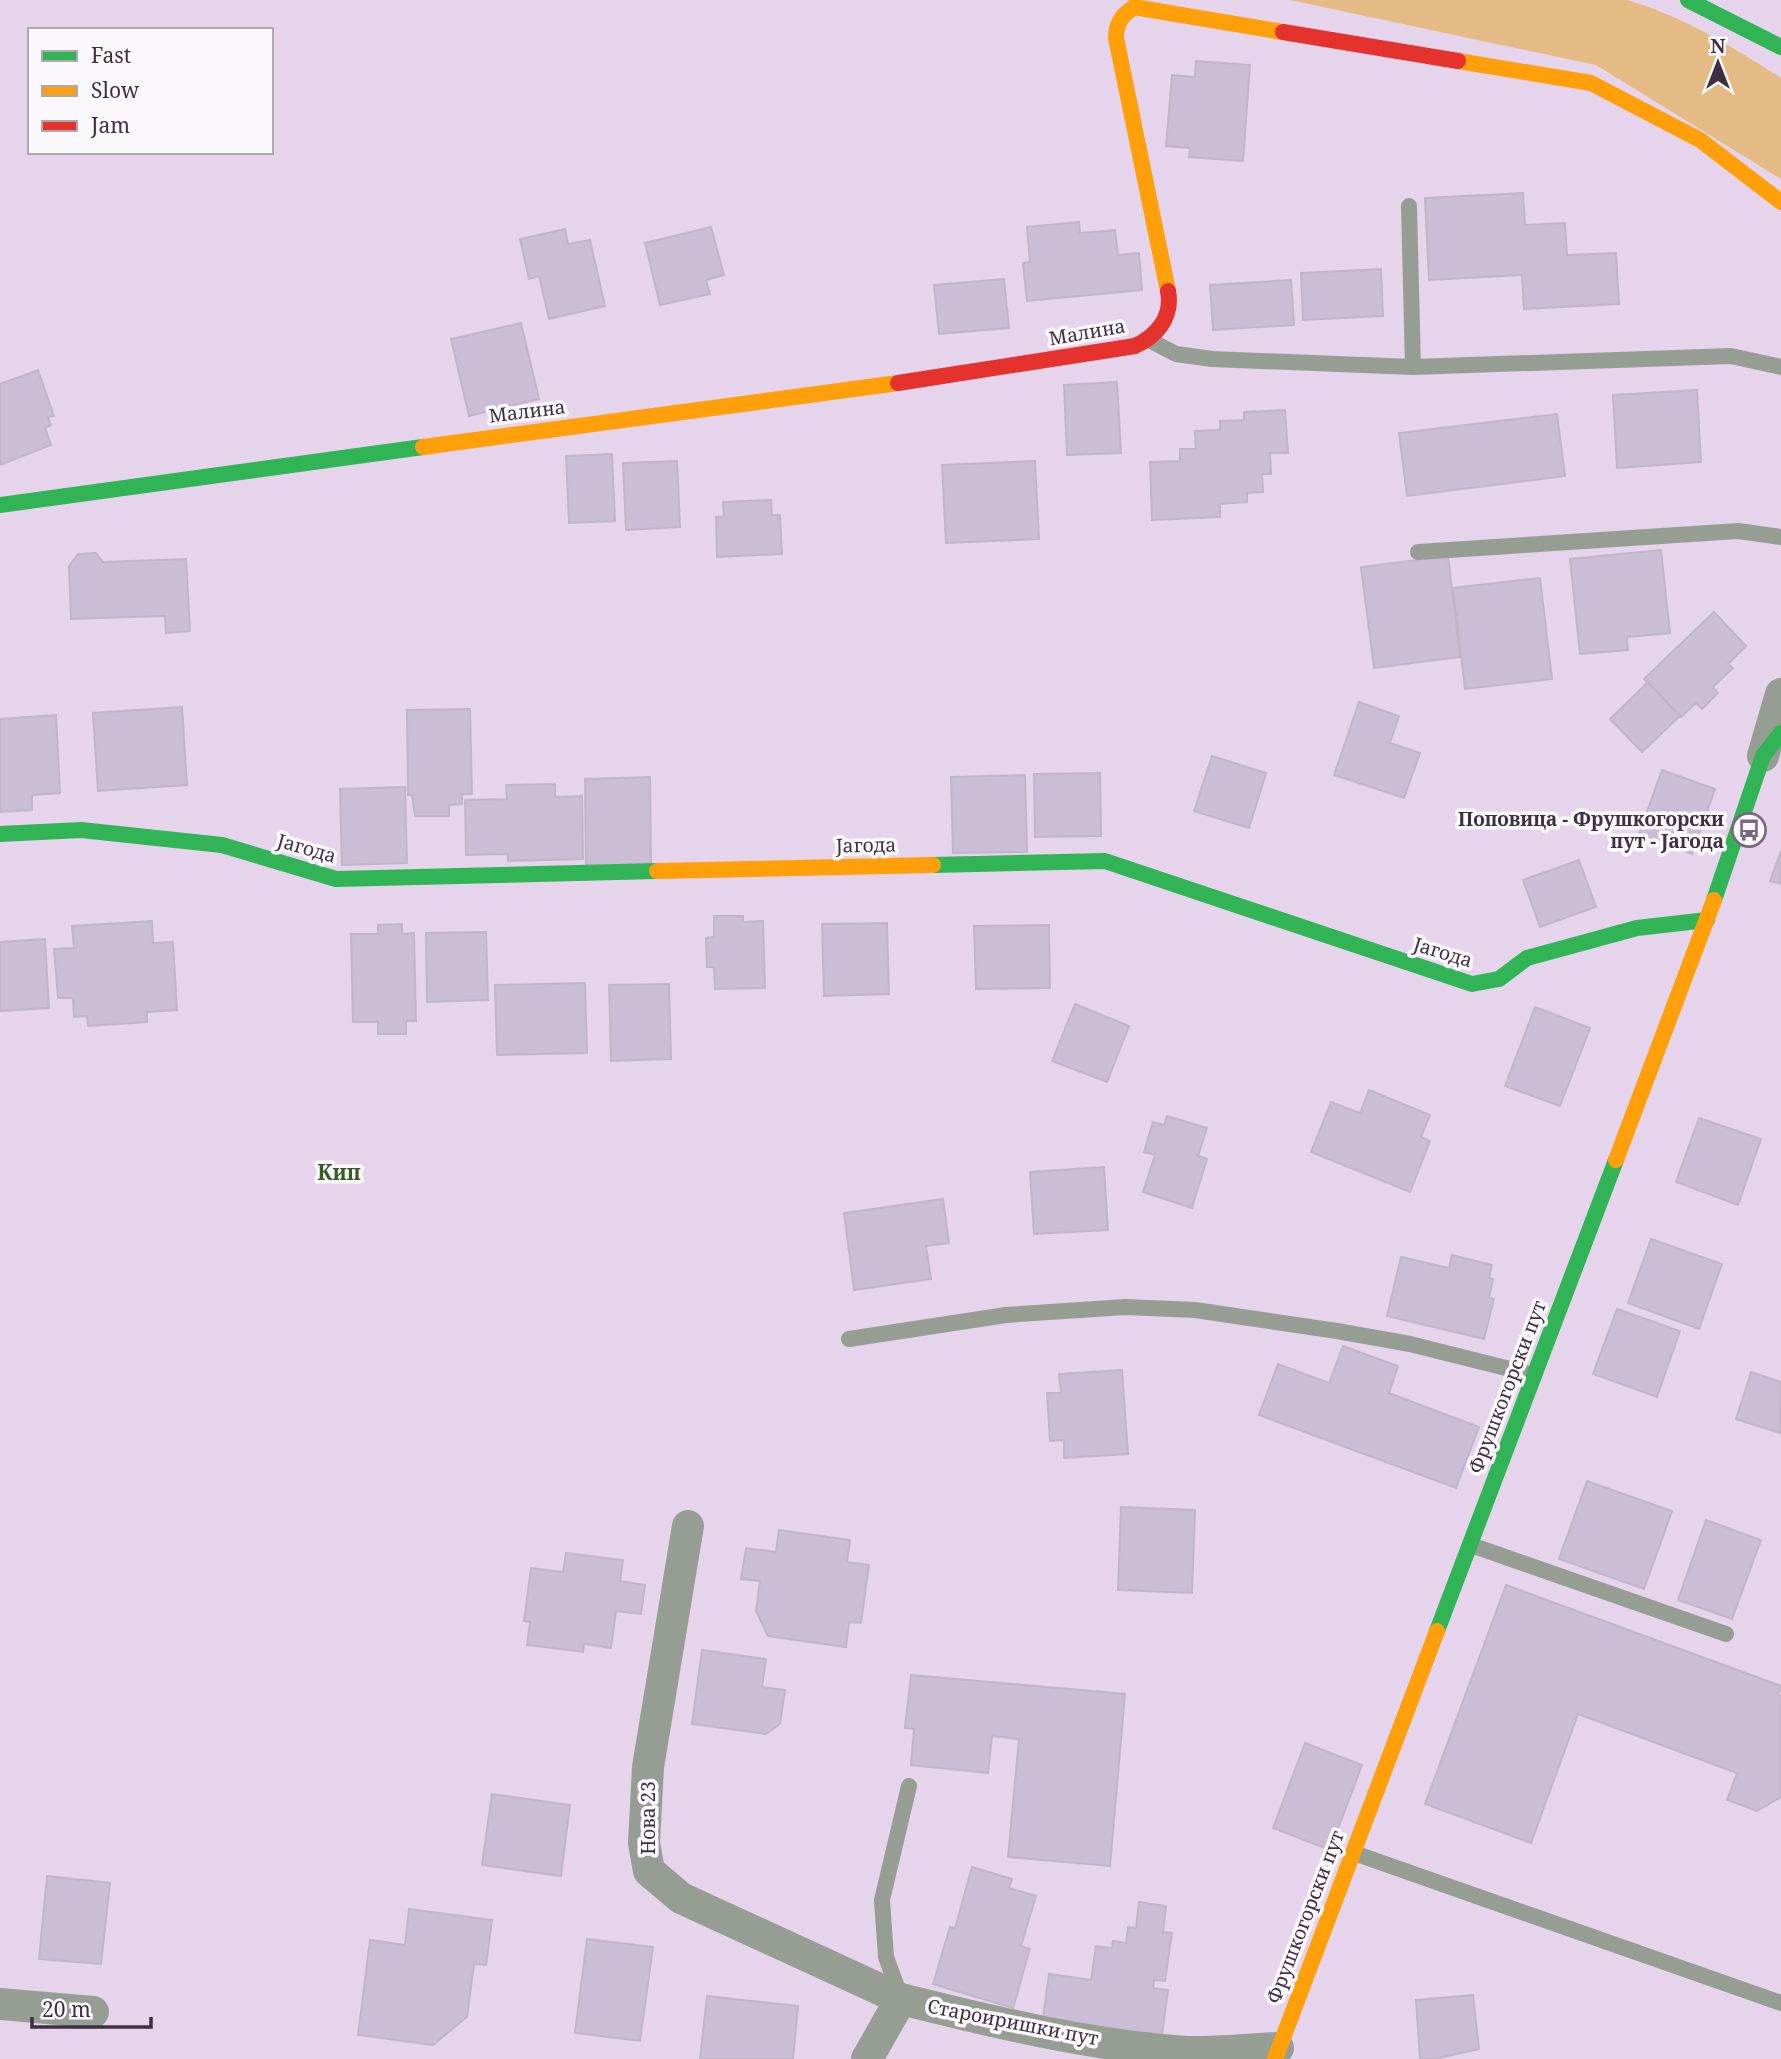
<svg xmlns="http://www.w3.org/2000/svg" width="1781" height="2059" viewBox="0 0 1781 2059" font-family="'Noto Serif',serif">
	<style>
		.green { fill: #e4ba85 }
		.building { fill: #cabdd5; stroke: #c1b6c9; stroke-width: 2 }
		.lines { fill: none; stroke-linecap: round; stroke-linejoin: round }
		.lane { stroke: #969e94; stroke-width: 16 }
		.street { stroke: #969e94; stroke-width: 32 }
		.fast { stroke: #30b455; stroke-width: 16 }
		.slow { stroke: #ff9f0a; stroke-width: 16 }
		.jam { stroke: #e5322d; stroke-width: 16 }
		.labels { text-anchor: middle; stroke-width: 7; stroke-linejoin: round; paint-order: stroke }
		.street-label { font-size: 19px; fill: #3e3042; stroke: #fbf8fc }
		.poi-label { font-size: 19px; font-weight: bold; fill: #3e3042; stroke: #fbf8fc; text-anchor: end }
		.neighbourhood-label { font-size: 21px; font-weight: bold; fill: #335d22; stroke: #fbf8fc }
	</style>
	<rect width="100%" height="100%" fill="#e6d4ec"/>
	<path class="green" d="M1290 0H1627C1682 16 1733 47 1781 78V179L1596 65Z"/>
	<path class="building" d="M1196 61 1250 65 1243 161 1189 157 1190 148 1166 146 1172 75 1195 77Z
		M1523 193 1525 225 1565 223 1567 255 1616 253 1619 304 1524 309 1522 275 1429 280 1425 198Z
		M1079 222 1080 233 1115 230 1118 255 1139 253 1142 290 1027 301 1023 263 1030 262 1027 227Z
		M711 227 724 275 706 280 710 294 660 305 645 243Z
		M565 229 568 244 590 240 605 306 549 319 539 276 529 279 520 239Z
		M1381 269 1383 316 1303 320 1301 273Z
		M1004 279 1009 328 939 334 934 285Z
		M1291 280 1294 325 1213 330 1210 285Z
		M521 323 539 399 469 416 451 339Z
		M38 370 54 416 48 417 51 425 45 428 51 445 0 465V384Z
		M1117 382 1121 453 1067 455 1064 385Z
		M1697 390 1701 462 1617 468 1613 395Z
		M1285 410 1288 453H1270L1271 474H1262L1263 492 1247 493V502L1220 504V517L1152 520 1150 462 1180 461V449H1196L1195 431 1220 430V421L1244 420V412Z
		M1557 414 1565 476 1407 496 1399 433Z
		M612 454 615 521 569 523 566 456Z
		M677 461 680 527 626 530 623 463Z
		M1035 461 1039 539 946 543 942 465Z
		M771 500 772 515H780L782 554 717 557 716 517H724L723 502Z
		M1661 550 1670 633 1627 637 1628 650 1580 654 1570 559Z
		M96 553 103 562 186 559 190 631 166 633 165 616 71 619 69 566 78 554Z
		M1448 556 1460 657 1374 668 1361 567Z
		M1540 578 1552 679 1465 689 1453 588Z
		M1714 612 1746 646 1728 664 1733 668 1713 687 1718 693 1702 709 1696 703 1681 717 1644 679Z
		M1648 682 1680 716 1642 752 1610 719Z
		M1359 702 1399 716 1390 743 1420 753 1404 798 1334 775Z
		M182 707 187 785 98 791 93 713Z
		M470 709 472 794H462V804L449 805V816H415L412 795H408L407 710Z
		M56 715 60 793 32 795V810L0 812V719Z
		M1212 756 1266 773 1249 828 1194 811Z
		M1662 770 1715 789 1692 854 1639 834Z
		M1100 773 1101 836 1035 837 1034 774Z
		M1025 775 1027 852 953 853 951 777Z
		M650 777 651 865 586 866 585 779Z
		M555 784V797L582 796 583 859 508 861V854L466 855 465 800 507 799 506 785Z
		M405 787 407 863 342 865 340 789Z
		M1781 851V884L1770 881Z
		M1579 860 1596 907 1540 927 1523 880Z
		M714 916H743V922L763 921 765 988 715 989 714 967H707L706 938 714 937Z
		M152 921 153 943 173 942 177 1010 147 1012V1022L88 1026 87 1016 74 1017 73 998H58L54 949 74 948 72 926Z
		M887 923 889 994 824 996 822 924Z
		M402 924V934L414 933 416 1021H406V1034H378V1022H353L351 934H378V925Z
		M1049 925 1050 988 976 989 974 926Z
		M486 932 488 1000 427 1002 426 933Z
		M45 939 49 1008 0 1011V942Z
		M585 983 587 1053 497 1055 495 985Z
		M669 984 671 1059 611 1061 609 985Z
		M1075 1004 1129 1026 1107 1082 1052 1061Z
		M1535 1007 1590 1028 1560 1106 1505 1086Z
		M1369 1090 1430 1115 1421 1137 1430 1141 1410 1192 1311 1152 1331 1102 1360 1113Z
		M1167 1116 1207 1128 1198 1156 1207 1159 1192 1208 1143 1192 1155 1155 1144 1152 1153 1122 1164 1125Z
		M1699 1118 1761 1139 1738 1205 1676 1182Z
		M1104 1167 1108 1230 1034 1234 1030 1172Z
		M943 1199 949 1243 926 1246 931 1279 854 1290 844 1213Z
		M1651 1239 1722 1264 1699 1329 1628 1303Z
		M1452 1255 1492 1265 1489 1278 1493 1279 1489 1298 1494 1299 1484 1339 1387 1316 1401 1257 1449 1268Z
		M1617 1309 1680 1331 1657 1397 1593 1374Z
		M1343 1346 1398 1366 1389 1393 1479 1427 1456 1488 1259 1415 1278 1364 1329 1383Z
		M1122 1370 1128 1454 1064 1458V1440L1050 1441 1047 1393H1061L1059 1374Z
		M1751 1372 1781 1382 1780 1433 1736 1419Z
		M1587 1481 1672 1511 1644 1589 1559 1559Z
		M1121 1507 1195 1510 1192 1593 1118 1590Z
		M1706 1520 1761 1540 1732 1619 1678 1600Z
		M779 1530 850 1540 847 1562 869 1565 861 1623 849 1622 846 1647 768 1636 756 1611 760 1581 741 1579 746 1548 776 1552Z
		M566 1553 623 1560 620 1581 645 1585 641 1614 616 1611 611 1648 584 1644 583 1652 527 1645 530 1622 524 1621 531 1568 563 1572Z
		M1506 1585 1781 1686 1778 1695 1781 1696V1797L1757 1811 1727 1800 1737 1773 1578 1714 1531 1843 1425 1804Z
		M702 1650 766 1659 762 1687 785 1690 780 1724 766 1734 692 1724Z
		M911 1675 1125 1694 1110 1866 1008 1857 1019 1739 992 1736 988 1773 911 1765 914 1729 905 1728Z
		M1305 1743 1362 1765 1330 1850 1273 1828Z
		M492 1794 570 1805 561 1876 482 1865Z
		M972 1867 1012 1879 1009 1888 1036 1896 1021 1946 1030 1949 1013 2008 933 1984 950 1927 955 1928Z
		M47 1876 110 1883 101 1964 39 1959Z
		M1139 1902 1166 1906 1163 1932 1172 1933 1165 1981 1154 1980 1153 1988 1168 1990 1162 2035 1043 2019 1049 1974 1091 1980 1096 1946 1112 1948 1113 1941 1126 1943 1128 1927 1136 1928Z
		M409 1909 492 1920 486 1965 474 1964 467 2017 433 2045 358 2035 370 1940 405 1945Z
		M587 1939 653 1947 640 2041 575 2033Z
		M1473 1995 1479 2049 1435 2059H1420L1416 2000Z
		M707 1996 798 2006 793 2059H700Z"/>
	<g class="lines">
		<path class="lane" d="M1409 206 1413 367
			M1149 340 1176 354 1212 359 1413 367 1731 356 1781 367
			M1418 552 1738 531 1781 537
			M849 1339 1006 1315 1125 1307 1195 1310 1337 1331 1410 1344 1534 1375
			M1471 1545 1726 1634
			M1354 1853 1781 2003
			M901 1998 886 1957 882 1900 909 1786"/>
		<path class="street" d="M1763 756 1781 694
			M688 1526 648 1767 644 1843 649 1871 681 1898 901 1999
			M0 2004 93 2012
			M867 2059 901 1999C993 2022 1092 2046 1187 2052 1217 2053 1248 2049 1278 2048"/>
		<path class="fast" d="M1688 0 1781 47
			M0 505 423 447
			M0 834 81 830 222 845 336 879 657 871
			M933 865 1105 861 1472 984 1499 979 1527 958 1637 928 1707 920
			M1714 900 1763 756 1781 733
			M1437 1631 1616 1160"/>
		<path class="slow" d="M1458 61 1591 83 1700 140 1781 202
			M1168 291 1116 38C1116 23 1122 15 1134 7L1283 32
			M423 447 898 383
			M657 871 933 865
			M1616 1160 1714 900
			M1275 2059 1437 1631"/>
		<path class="jam" d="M1283 32 1458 61
			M898 383 1135 346C1157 336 1173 317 1168 291"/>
	</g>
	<defs>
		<g id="bus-ring" transform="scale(1.75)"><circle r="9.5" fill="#fbf8fc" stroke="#79697e" stroke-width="1.5"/><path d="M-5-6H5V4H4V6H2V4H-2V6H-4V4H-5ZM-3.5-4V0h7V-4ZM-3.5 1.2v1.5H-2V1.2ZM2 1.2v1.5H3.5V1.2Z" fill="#79697e"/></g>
	</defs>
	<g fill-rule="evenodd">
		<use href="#bus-ring" x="1749" y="830"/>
	</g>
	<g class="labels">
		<g class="street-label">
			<text transform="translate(1087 332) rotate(-10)" y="7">Малина</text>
			<text transform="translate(527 411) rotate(-7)" y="7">Малина</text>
			<text transform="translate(866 845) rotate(-1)" y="7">Јагода</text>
			<text transform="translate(307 848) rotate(16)" y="7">Јагода</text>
			<text transform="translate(1443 952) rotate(17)" y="7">Јагода</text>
			<text transform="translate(1507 1387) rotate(-69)" y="7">Фрушкогорски пут</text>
			<text transform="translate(648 1818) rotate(-90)" y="7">Нова 23</text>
			<text transform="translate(1305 1917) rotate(-69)" y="7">Фрушкогорски пут</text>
			<text transform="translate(1013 2022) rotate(11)" y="7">Староиришки пут</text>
		</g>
		<g class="poi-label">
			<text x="1724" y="826">Поповица - Фрушкогорски<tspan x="1724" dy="22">пут - Јагода</tspan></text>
		</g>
		<g class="neighbourhood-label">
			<text x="339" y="1180">Кип</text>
		</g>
	</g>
	<rect x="28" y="28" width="245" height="126" fill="#fbf8fc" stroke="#afa8b2" stroke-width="2"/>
	<rect x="42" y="51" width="35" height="10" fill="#30b455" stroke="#afa8b2" stroke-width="2"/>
	<text x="91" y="63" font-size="21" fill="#3e3042">Fast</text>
	<rect x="42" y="86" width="35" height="10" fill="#ff9f0a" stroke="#afa8b2" stroke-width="2"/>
	<text x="91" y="98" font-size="21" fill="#3e3042">Slow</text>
	<rect x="42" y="121" width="35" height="10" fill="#e5322d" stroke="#afa8b2" stroke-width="2"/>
	<text x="91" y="133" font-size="21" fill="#3e3042">Jam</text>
	<g transform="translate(1718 63)" stroke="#fbf8fc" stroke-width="5" paint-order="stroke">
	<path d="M0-5L12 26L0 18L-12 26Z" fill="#3e3042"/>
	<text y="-10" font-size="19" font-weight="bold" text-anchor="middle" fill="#3e3042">N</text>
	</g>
	<path d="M32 2017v10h119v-10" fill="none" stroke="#3e3042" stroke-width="3.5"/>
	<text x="42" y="2017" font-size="21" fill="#3e3042" stroke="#fbf8fc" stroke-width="5" paint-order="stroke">20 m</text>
</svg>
